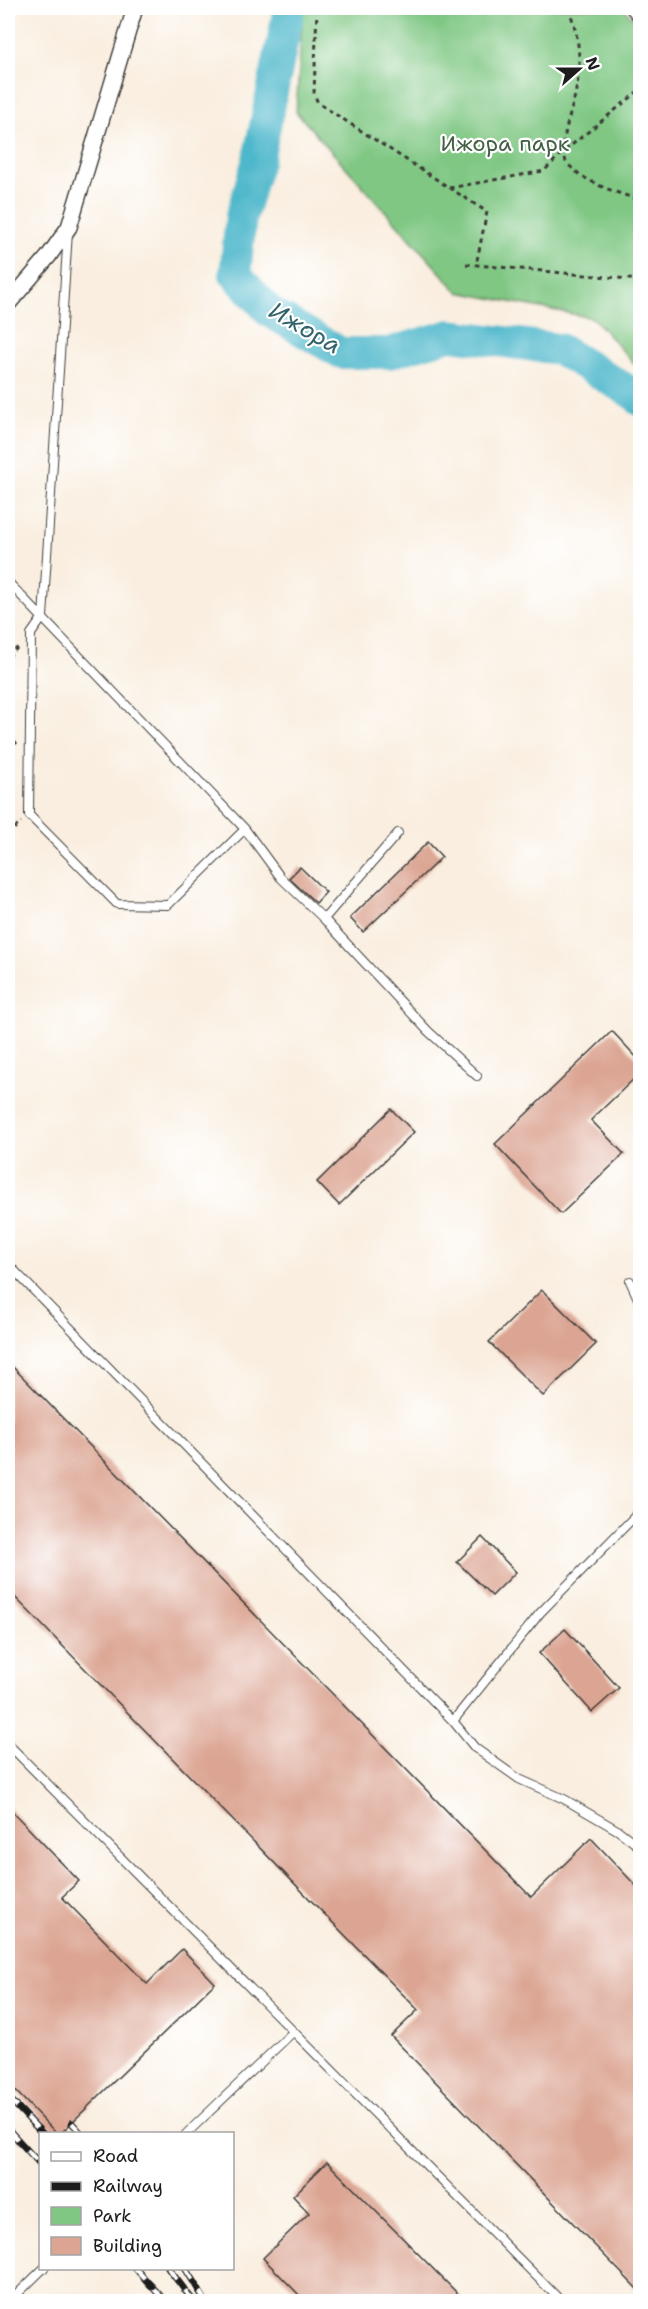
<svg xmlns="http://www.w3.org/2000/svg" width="648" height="2309" viewBox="0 0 648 2309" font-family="'Shantell Sans',sans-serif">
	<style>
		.green { fill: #7fc783; stroke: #4e7250; stroke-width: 1.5 }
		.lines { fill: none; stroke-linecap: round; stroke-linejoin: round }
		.river { stroke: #4eb7cb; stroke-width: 32 }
		.building { fill: #dca593 }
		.service-casing { stroke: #3d3c39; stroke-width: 10 }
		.minor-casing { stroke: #3d3c39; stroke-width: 18 }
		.path { stroke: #3d3c39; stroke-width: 3; stroke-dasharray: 4.5 4.5; stroke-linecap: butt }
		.service { stroke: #fff; stroke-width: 8 }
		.minor { stroke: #fff; stroke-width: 15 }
		.rail-casing { stroke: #1c1c1c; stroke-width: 7 }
		.rail { stroke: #fff; stroke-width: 4.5; stroke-dasharray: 14; stroke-linecap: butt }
		.labels { text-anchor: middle; stroke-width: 4.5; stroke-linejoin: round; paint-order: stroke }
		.park-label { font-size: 22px; fill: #446045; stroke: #fff }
		.water-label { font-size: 24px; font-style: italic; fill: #32626b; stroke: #fff }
	</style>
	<rect width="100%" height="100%" fill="#fff"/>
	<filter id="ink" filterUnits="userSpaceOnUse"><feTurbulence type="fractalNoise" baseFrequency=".0167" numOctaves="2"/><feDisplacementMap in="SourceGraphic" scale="12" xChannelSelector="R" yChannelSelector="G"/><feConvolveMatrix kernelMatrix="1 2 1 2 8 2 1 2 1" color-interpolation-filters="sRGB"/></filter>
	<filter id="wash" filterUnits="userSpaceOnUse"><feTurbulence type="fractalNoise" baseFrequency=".008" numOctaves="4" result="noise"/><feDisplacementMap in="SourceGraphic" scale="24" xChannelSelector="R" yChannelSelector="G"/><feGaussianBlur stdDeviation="1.35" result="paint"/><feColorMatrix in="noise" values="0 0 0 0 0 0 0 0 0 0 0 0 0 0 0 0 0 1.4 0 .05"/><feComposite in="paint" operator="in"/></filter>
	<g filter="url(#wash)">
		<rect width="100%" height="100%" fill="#f9eedf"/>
		<path class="green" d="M303 8H624L640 27V370L593 318 458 292 296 112Z"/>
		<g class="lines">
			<path class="river" d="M286 8 288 15 258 160 241 217 235 274 270 312 341 353H389L450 335 559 349 637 396 640 400"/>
		</g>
		<g id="blocks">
			<path class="building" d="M428 842 442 857 363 932 350 918Z
				M300 867 326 892 316 903 289 878Z
				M612 1031 640 1061V1073L591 1120 624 1154 561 1214 495 1144Z
				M391 1109 414 1132 339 1205 317 1182Z
				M542 1290 596 1344 543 1396 489 1342Z
				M8 1362 531 1897 591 1838 640 1890V2292L391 2036 418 2010 8 1590Z
				M482 1537 516 1572 492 1596 457 1562Z
				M565 1629 619 1688 592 1712 539 1653Z
				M8 1807 79 1881 62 1897 147 1984 182 1949 215 1983 61 2133H56L8 2083Z
				M327 2162 465 2301H305L263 2258 309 2213 293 2196Z"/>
		</g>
	</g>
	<g filter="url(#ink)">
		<use href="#blocks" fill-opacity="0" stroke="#3d3c39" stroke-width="1.5"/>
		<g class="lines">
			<g class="service-casing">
				<path id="service" d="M8 582 245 829 168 905 117 904 29 815 31 634 43 617 68 232
					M245 829 281 878 324 919 428 1031 477 1076
					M324 919 398 833
					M8 1264 453 1721 475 1748 519 1779 564 1799 619 1831 640 1847
					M630 1281 640 1303
					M453 1721 540 1613 640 1511
					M8 1744 562 2302
					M186 2134 293 2032
					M9 2302 44 2268"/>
			</g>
			<g class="minor-casing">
				<path id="minor" d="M634 8 640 15
					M8 304 48 257 69 227 135 8"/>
			</g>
			<path class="path" d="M317 8 314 94 318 103 487 212 476 265
				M568 8C579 33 582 63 576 90 572 114 559 137 566 162 584 183 615 192 640 200
				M449 188 544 171 563 152 640 90
				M466 264 640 280
				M8 657 19 646
				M8 734 17 744
				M8 835 21 822"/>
			<use href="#service" class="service"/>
			<use href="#minor" class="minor"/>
			<g class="rail-casing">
				<path id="rail" d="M8 2097 43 2134
					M72 2123 82 2134
					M8 2129 40 2164
					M135 2268 166 2302
					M168 2268 194 2302
					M185 2268 206 2302"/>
			</g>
			<use href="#rail" class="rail"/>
		</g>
	</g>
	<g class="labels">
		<g class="park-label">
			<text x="505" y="151">Ижора парк</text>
		</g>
		<g class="water-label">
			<text transform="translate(305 328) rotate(30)" y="8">Ижора</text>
		</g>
	</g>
	<rect width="648" height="2309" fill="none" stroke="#fff" stroke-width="30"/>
	<rect x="39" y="2132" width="195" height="138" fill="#ffffff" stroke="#a4a4a4" stroke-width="1.5"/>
	<rect x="51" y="2152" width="30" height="9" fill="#ffffff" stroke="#a4a4a4" stroke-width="1.5"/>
	<text x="93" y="2162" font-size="18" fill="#1c1c1c">Road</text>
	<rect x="51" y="2182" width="30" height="9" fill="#1c1c1c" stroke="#a4a4a4" stroke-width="1.5"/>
	<text x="93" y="2192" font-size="18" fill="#1c1c1c">Railway</text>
	<rect x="51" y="2207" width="30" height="18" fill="#7fc783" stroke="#a4a4a4" stroke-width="1.5"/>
	<text x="93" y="2222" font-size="18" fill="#1c1c1c">Park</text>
	<rect x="51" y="2237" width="30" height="18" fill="#dca593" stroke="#a4a4a4" stroke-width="1.5"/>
	<text x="93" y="2252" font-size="18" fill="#1c1c1c">Building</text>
	<g transform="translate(579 69) rotate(69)" stroke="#ffffff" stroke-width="4.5" paint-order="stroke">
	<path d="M0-4.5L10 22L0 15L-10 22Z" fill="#1c1c1c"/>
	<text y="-9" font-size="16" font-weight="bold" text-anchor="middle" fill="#1c1c1c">N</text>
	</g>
</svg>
